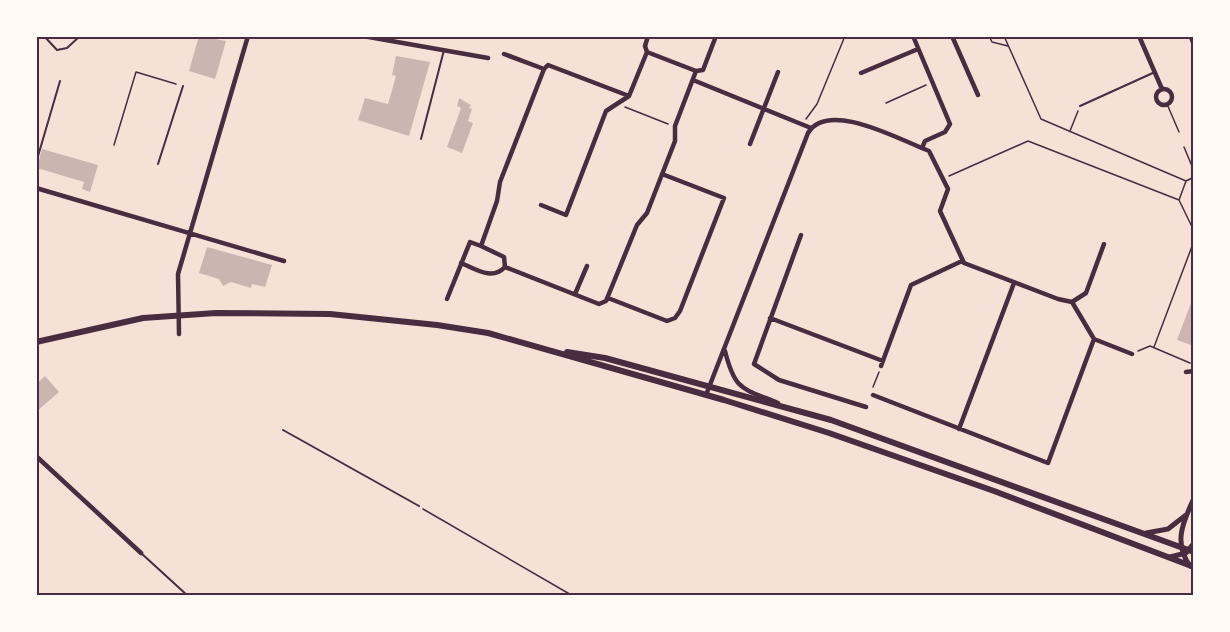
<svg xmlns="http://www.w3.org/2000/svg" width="1230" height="632" viewBox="0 0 1230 632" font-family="'Sofia Sans Condensed',sans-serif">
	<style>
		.building { fill: #ccb4b1 }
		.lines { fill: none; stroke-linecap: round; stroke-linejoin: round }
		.path { stroke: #4a2c40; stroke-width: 1.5 }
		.service { stroke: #4a2c40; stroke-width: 2 }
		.minor { stroke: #4a2c40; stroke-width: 4.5 }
		.tertiary { stroke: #4a2c40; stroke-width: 5 }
		.secondary { stroke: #4a2c40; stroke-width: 6 }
		.neatline { fill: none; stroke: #4a2c40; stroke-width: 2 }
	</style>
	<rect width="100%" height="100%" fill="#f7e1d7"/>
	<path class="building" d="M199 36 226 41 215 79 189 71Z
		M396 56 430 62 409 136 358 120 365 98 388 104 396 76 392 75Z
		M459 98 471 105 469 108 472 109 468 121 473 123 462 153 447 147 461 108 457 106Z
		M42 149 98 165 90 192 82 189 84 182 37 168Z
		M207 247 272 265 265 287 252 284 251 288 231 282 223 286 219 279 199 273Z
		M1194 295V346L1177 340Z
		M45 376 59 392 36 412V384Z"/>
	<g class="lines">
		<path class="path" d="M989 36 992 42 1008 46
			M1004 36 1041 119 1186 181
			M1189 36 1192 44
			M886 103 926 85
			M1167 104 1179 132
			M625 107 668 124
			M806 119 817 104 845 36
			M1070 131 1078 111
			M114 145 136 72 176 84
			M1184 147 1194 171
			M949 176 1028 141 1179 200
			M1194 177 1186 181 1179 200 1194 231
			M1154 347 1194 241
			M1138 351 1150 346 1190 363
			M873 387 879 372
			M423 509 573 596"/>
		<path class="service" d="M44 36 57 50 67 48 80 36
			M1080 106 1155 72
			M421 139 444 50
			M36 163 60 81
			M158 164 183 86
			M283 430 419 506
			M141 553 188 596"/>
		<path class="minor" d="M363 36 488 58
			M913 36 950 124 945 132 925 141 922 148
			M952 36 978 95
			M1139 36 1162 89
			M647 52 696 71
			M504 54 544 69 548 65 629 96
			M696 71 703 70 716 36
			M861 73 918 49
			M693 80 811 128
			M1156 97a8 8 0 1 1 16 0a8 8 0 1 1-16 0Z
			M750 144 778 72
			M36 188 284 261
			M541 205 566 215 606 111 629 96 647 52 645 46 648 36
			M801 235 754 364 779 380 866 407
			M461 263C476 269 492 281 505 267L504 257 481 246
			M505 267 599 304 606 301 637 225 647 213 675 141V126L696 71
			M575 294 587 266
			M608 298 667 321 675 318 680 311 724 198 662 174
			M447 299 470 242 481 246 497 201 500 182 544 69
			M1072 302 1086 293 1104 244
			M770 318 883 361
			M179 334 178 274 248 36
			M725 351C735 391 742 388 778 403
			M881 366 911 285 962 261
			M1186 372 1194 371
			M706 395 808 133C828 99 902 141 929 151L948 189 940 211 964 263 1058 299 1072 302 1094 339 1132 354
			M873 395 1048 463 1094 339
			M959 429 1014 283
			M36 456 141 553"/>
		<path class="tertiary" d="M1146 533 1168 529 1186 515
			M1170 557 1186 553 1194 543
			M1190 566C1173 543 1183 522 1194 498"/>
		<path class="secondary" d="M36 342 143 318 216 313 330 314 437 325 488 333 724 400 829 433 994 491 1194 567
			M567 352 605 358 831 420 1194 552"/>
	</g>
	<rect width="1230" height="632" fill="none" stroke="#fffaf5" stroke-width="75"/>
	<rect x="38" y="38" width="1154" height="556" class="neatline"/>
</svg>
